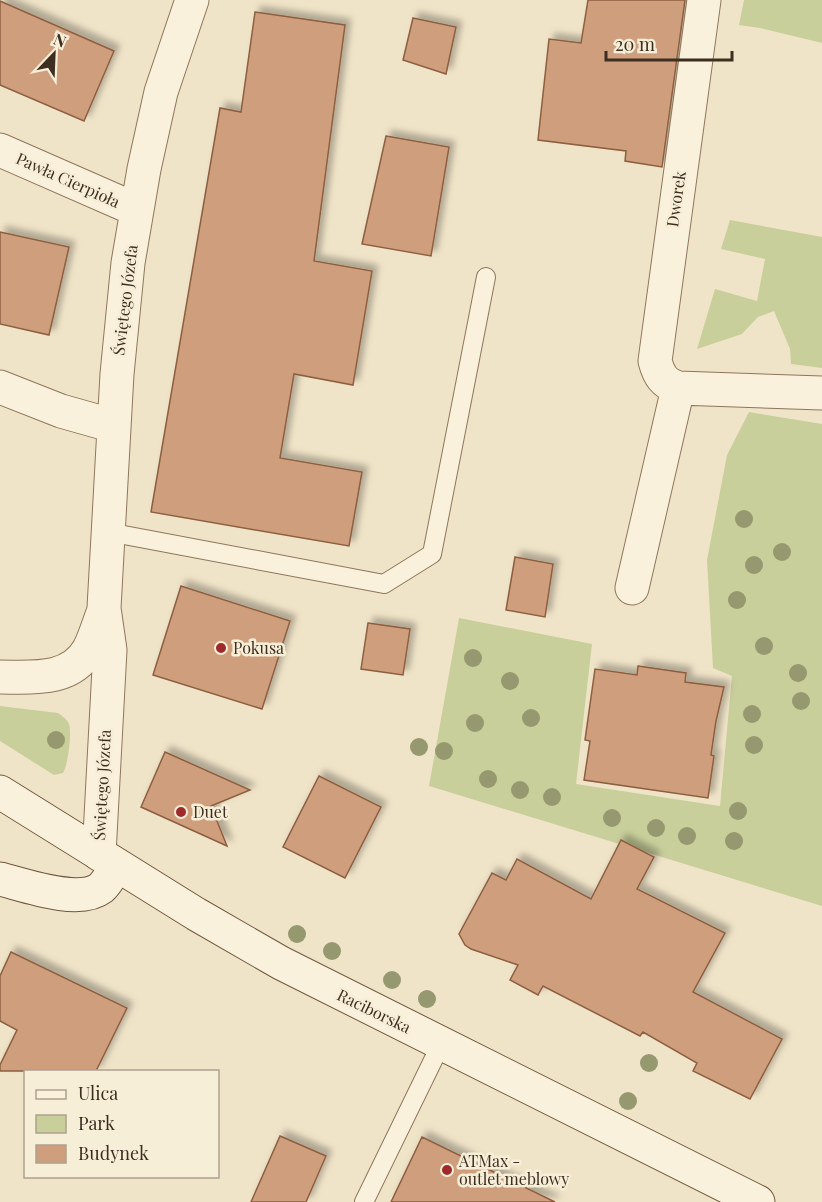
<svg xmlns="http://www.w3.org/2000/svg" width="822" height="1202" viewBox="0 0 822 1202" font-family="'Playfair Display',serif">
	<style>
		.green { fill: #c9cf9b }
		.building { fill: #cf9f7d; stroke: #8d5f41; stroke-width: 1.5; filter: url(#shadow) }
		.lines { fill: none; stroke-linecap: round; stroke-linejoin: round }
		.lane-casing { stroke: #8d765c; stroke-width: 20 }
		.street-casing { stroke: #8d765c; stroke-width: 35 }
		.secondary-casing { stroke: #6f573f; stroke-width: 35 }
		.lane { stroke: #faf1dc; stroke-width: 18 }
		.street { stroke: #faf1dc; stroke-width: 33 }
		.secondary { stroke: #faf1dc; stroke-width: 33 }
		.tree { fill: #96986f }
		.poi-dot { fill: #9e2a2b; stroke: #f7eed8; stroke-width: 2 }
		.labels { text-anchor: middle; stroke-width: 5; stroke-linejoin: round; paint-order: stroke }
		.street-label { font-size: 16px; fill: #3d2e20; stroke: #f7eed8 }
		.poi-label { font-size: 16px; fill: #3d2e20; stroke: #f7eed8; text-anchor: start }
	</style>
	<defs>
		<filter id="shadow"><feDropShadow dx="5.5" dy="-5.5" stdDeviation="3" flood-color="#0004"/></filter>
	</defs>
	<rect width="100%" height="100%" fill="#f0e4c8"/>
	<path class="green" d="M744 0H822V43L760 28 739 25Z
		M730 220 822 237V368L791 364 790 349 774 311 758 317 742 334 697 349 715 289 757 301 765 259 721 249Z
		M749 412 822 424V906L429 786 459 618 592 644 576 784 720 806 732 676 713 668 707 560 727 455Z
		M0 706 58 713C62 716 67 719 69 724 72 733 68 765 63 773L54 775 0 741Z"/>
	<path class="building" d="M588 0H685L662 167 625 161 626 151 538 140 549 39 581 43Z
		M0 1 114 51 84 121 0 85Z
		M255 12 345 25 314 261 372 271 353 385 294 374 280 458 362 472 349 546 151 512 220 108 241 112Z
		M413 18 456 27 446 74 403 60Z
		M386 136 449 147 431 256 362 244Z
		M0 232 69 247 49 335 0 324Z
		M515 557 553 564 545 617 506 610Z
		M181 586 290 621 262 709 153 675Z
		M368 623 410 629 403 675 361 669Z
		M638 666 686 673 685 682 724 687 716 721 711 755 714 756 708 798 584 780 590 741 585 740 595 669 637 675Z
		M165 752 250 790 211 806 227 846 141 807Z
		M319 776 381 807 345 878 283 847Z
		M621 840 654 857 637 889 725 933 693 992 782 1039 750 1099 693 1071 697 1063 643 1032 640 1036 543 986 538 995 510 980 518 965 471 949 465 945 459 934 492 873 506 880 517 859 591 899Z
		M11 952 127 1008 96 1071H0V1065L17 1030 0 1021V976Z
		M280 1136 326 1156 306 1202H251Z
		M422 1137 555 1202H391Z"/>
	<g class="lines">
		<g class="lane-casing">
			<path id="lane" d="M108 532 384 584 432 554 486 277
				M364 1202 441 1044"/>
		</g>
		<g class="street-casing">
			<path id="street" d="M704 0 655 361C659 376 664 383 678 388L822 393
				M0 150 137 210
				M0 387 61 411 114 426
				M632 588 678 388
				M0 677C31 677 71 682 89 649 95 637 99 623 104 610
				M99 854 110 650 104 608 117 374 128 263 144 169 161 92 192 0"/>
		</g>
		<g class="secondary-casing">
			<path id="secondary" d="M0 792 196 914 281 963 758 1202
				M0 879C24 885 79 905 101 888 108 882 112 872 117 865"/>
		</g>
		<use href="#lane" class="lane"/>
		<use href="#street" class="street"/>
		<use href="#secondary" class="secondary"/>
	</g>
	<g class="tree">
		<circle cx="744" cy="519" r="9"/>
		<circle cx="782" cy="552" r="9"/>
		<circle cx="754" cy="565" r="9"/>
		<circle cx="737" cy="600" r="9"/>
		<circle cx="764" cy="646" r="9"/>
		<circle cx="473" cy="658" r="9"/>
		<circle cx="798" cy="673" r="9"/>
		<circle cx="510" cy="681" r="9"/>
		<circle cx="801" cy="701" r="9"/>
		<circle cx="752" cy="714" r="9"/>
		<circle cx="531" cy="718" r="9"/>
		<circle cx="475" cy="723" r="9"/>
		<circle cx="56" cy="740" r="9"/>
		<circle cx="754" cy="745" r="9"/>
		<circle cx="419" cy="747" r="9"/>
		<circle cx="444" cy="751" r="9"/>
		<circle cx="488" cy="779" r="9"/>
		<circle cx="520" cy="790" r="9"/>
		<circle cx="552" cy="797" r="9"/>
		<circle cx="738" cy="811" r="9"/>
		<circle cx="612" cy="818" r="9"/>
		<circle cx="656" cy="828" r="9"/>
		<circle cx="687" cy="836" r="9"/>
		<circle cx="734" cy="841" r="9"/>
		<circle cx="297" cy="934" r="9"/>
		<circle cx="332" cy="951" r="9"/>
		<circle cx="392" cy="980" r="9"/>
		<circle cx="427" cy="999" r="9"/>
		<circle cx="649" cy="1063" r="9"/>
		<circle cx="628" cy="1101" r="9"/>
	</g>
	<g class="poi-dot">
		<circle cx="221" cy="648" r="6"/>
		<circle cx="181" cy="812" r="6"/>
		<circle cx="447" cy="1170" r="6"/>
	</g>
	<g class="labels">
		<g class="street-label">
			<text transform="translate(68 180) rotate(24)" y="6">Pawła Cierpioła</text>
			<text transform="translate(676 199) rotate(-82)" y="6">Dworek</text>
			<text transform="translate(125 300) rotate(-83)" y="6">Świętego Józefa</text>
			<text transform="translate(102 785) rotate(-87)" y="6">Świętego Józefa</text>
			<text transform="translate(374 1011) rotate(26)" y="6">Raciborska</text>
		</g>
		<g class="poi-label">
			<text x="233" y="654">Pokusa</text>
			<text x="193" y="818">Duet</text>
			<text x="459" y="1167">ATMax -<tspan x="459" dy="18">outlet meblowy</tspan></text>
		</g>
	</g>
	<rect x="24" y="1070" width="195" height="108" fill="#f7eed8" stroke="#ada18e" stroke-width="1.5"/>
	<rect x="36" y="1090" width="30" height="9" fill="#faf1dc" stroke="#ada18e" stroke-width="1.5"/>
	<text x="78" y="1100" font-size="18" fill="#3d2e20">Ulica</text>
	<rect x="36" y="1115" width="30" height="18" fill="#c9cf9b" stroke="#ada18e" stroke-width="1.5"/>
	<text x="78" y="1130" font-size="18" fill="#3d2e20">Park</text>
	<rect x="36" y="1145" width="30" height="18" fill="#cf9f7d" stroke="#ada18e" stroke-width="1.5"/>
	<text x="78" y="1160" font-size="18" fill="#3d2e20">Budynek</text>
	<g transform="translate(54 54) rotate(23)" stroke="#f7eed8" stroke-width="4.5" paint-order="stroke">
	<path d="M0-4.5L10 22L0 15L-10 22Z" fill="#3d2e20"/>
	<text y="-9" font-size="16" font-weight="bold" text-anchor="middle" fill="#3d2e20">N</text>
	</g>
	<path d="M606 51v9h126v-9" fill="none" stroke="#3d2e20" stroke-width="3"/>
	<text x="615" y="51" font-size="18" fill="#3d2e20" stroke="#f7eed8" stroke-width="4.5" paint-order="stroke">20 m</text>
</svg>
